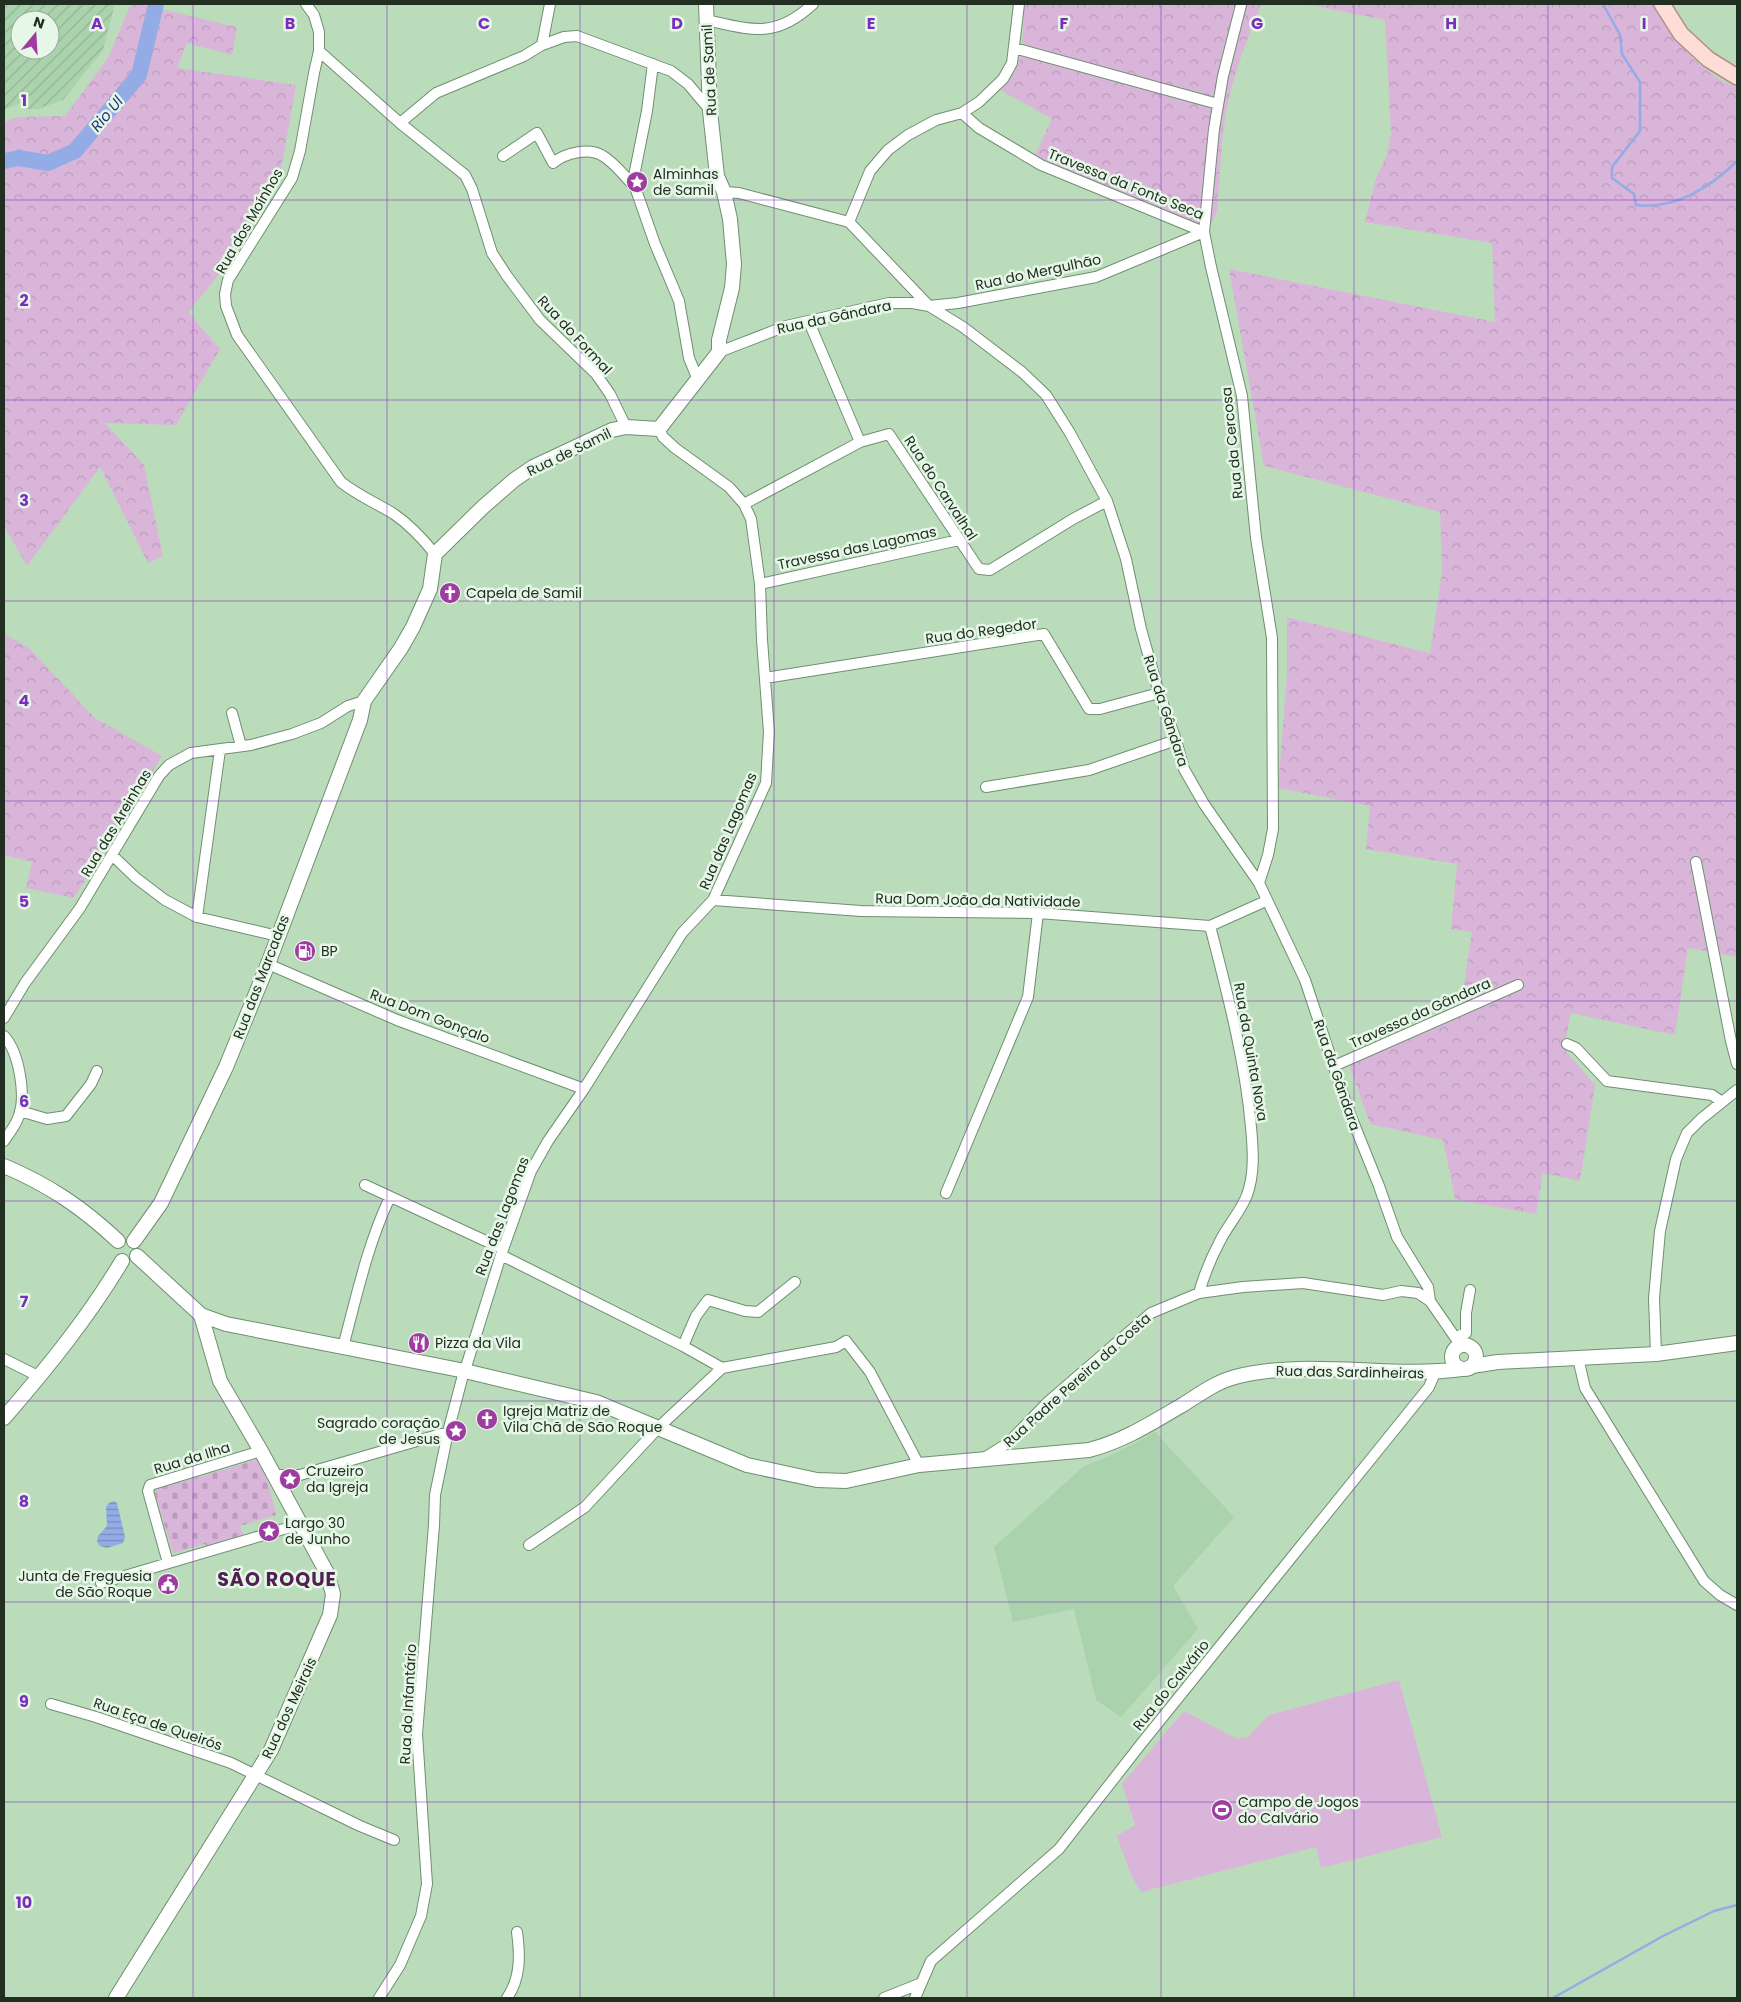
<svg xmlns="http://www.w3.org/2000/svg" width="1741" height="2002" viewBox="0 0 1741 2002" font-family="Poppins,sans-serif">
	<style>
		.built { fill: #aad2ac }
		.industrial { fill: url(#industrial-furrows); fill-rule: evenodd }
		.green { fill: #dab5da }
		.forest { fill: url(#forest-crowns) }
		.cemetery { fill: url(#cemetery-stones) }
		.water { fill: url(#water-rules) }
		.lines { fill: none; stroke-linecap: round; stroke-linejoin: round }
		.stream { stroke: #93ace5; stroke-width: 2.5 }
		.river { stroke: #93ace5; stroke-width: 16 }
		.street-casing { stroke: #6f8f71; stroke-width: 12 }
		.secondary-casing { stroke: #6f8f71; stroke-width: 16 }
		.primary-casing { stroke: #b09087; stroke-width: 18 }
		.street { stroke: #fff; stroke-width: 10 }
		.secondary { stroke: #fff; stroke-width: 14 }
		.primary { stroke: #fedcd8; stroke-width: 15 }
		.grid { fill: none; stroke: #7b2cbf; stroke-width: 1; stroke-opacity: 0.55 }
		.labels { text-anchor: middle; stroke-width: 5; stroke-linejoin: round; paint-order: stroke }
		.street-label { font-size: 14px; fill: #212e22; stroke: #e6f7e7 }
		.poi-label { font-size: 14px; fill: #212e22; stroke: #e6f7e7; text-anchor: start }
		.water-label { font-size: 15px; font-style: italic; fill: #1e3577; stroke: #e6f7e7 }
		.district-label { font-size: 19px; font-weight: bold; letter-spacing: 1px; fill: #4f2051; stroke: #e6f7e7 }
		.grid-label { font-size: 16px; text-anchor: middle; font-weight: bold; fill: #7b2cbf; stroke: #e6f7e7; stroke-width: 5; stroke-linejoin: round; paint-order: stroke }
	</style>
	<defs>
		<pattern id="industrial-furrows" width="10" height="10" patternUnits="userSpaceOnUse" patternTransform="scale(1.25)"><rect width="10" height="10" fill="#aad2ac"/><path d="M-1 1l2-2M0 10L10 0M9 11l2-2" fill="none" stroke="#92b594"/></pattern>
		<pattern id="forest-crowns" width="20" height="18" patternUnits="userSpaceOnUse" patternTransform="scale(1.25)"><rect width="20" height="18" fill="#dab5da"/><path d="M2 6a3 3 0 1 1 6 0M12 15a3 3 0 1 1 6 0" fill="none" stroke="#bb9cbb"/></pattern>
		<pattern id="cemetery-stones" width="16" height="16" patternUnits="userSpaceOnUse" patternTransform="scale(1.25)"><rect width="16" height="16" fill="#dab5da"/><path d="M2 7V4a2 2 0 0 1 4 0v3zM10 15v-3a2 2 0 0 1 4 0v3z" fill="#bb9cbb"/></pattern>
		<pattern id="water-rules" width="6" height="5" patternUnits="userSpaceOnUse" patternTransform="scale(1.25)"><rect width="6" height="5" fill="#93ace5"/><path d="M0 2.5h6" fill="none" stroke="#788cb9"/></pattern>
	</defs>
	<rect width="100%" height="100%" fill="#badcbb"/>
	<path class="built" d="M1155 1432 1234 1517 1173 1586 1198 1629 1121 1717 1096 1700 1074 1609 1013 1622 994 1547 1083 1467 1118 1452Z"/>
	<path class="industrial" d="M4 4H115L103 50 63 100 38 109H24L23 102 4 110ZM20 20H50V50H20Z"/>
	<path class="green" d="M1399 1680 1442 1837 1321 1868 1316 1847 1141 1892 1131 1875 1117 1836 1135 1825 1122 1784 1184 1711 1237 1739 1248 1737 1269 1715Z"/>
	<path class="forest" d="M131 4H138L237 27 232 55 187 43 177 68 296 85 281 170 227 265 188 312 220 349 176 425 105 423 144 465 163 556 148 563 100 467 27 566 4 526V122L17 117 65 116 108 58Z
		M1024 4H1261C1248 38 1234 71 1227 107 1221 141 1220 176 1217 211L1212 223 1205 227 1060 169 1035 155 1052 119 1001 90C1027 63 1022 39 1024 4Z
		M1305 4H1657C1671 40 1701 73 1737 88V957L1688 948 1675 1035 1571 1013 1564 1049 1595 1085 1580 1181 1543 1173 1536 1214 1455 1199 1443 1140 1370 1124 1349 1064 1460 1011 1472 932 1451 929 1457 864 1366 849 1370 806 1278 788 1287 676V617L1430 653 1442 572 1440 512 1264 466 1229 269 1495 322 1492 243 1365 222 1376 178 1386 157 1391 134 1385 20Z
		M4 634 28 647 95 718 162 756 74 898 26 888 32 862 4 855Z"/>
	<path class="cemetery" d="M259 1459 269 1486 276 1515 240 1526 243 1535 206 1546 205 1544 173 1553 154 1490Z"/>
	<path class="water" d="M114 1501 117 1503 125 1537 123 1543 107 1548 100 1546 97 1542 98 1536 107 1526 106 1507 109 1503Z"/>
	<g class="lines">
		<path class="stream" d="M1603 4 1620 35 1622 54 1640 82V131L1612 167V178L1634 194 1636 205C1674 210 1711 187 1737 161
			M1553 1998 1663 1936 1714 1911 1737 1905"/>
		<path class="river" d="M4 161 19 158 48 163 75 151 139 75 156 4"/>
		<g class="street-casing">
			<path id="street" d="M306 4 314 15 319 32V51L314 73 300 151 292 178 228 280 225 294 226 306 237 335 341 482C357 495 376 503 394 514 410 525 423 539 435 554
				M550 4 542 45 564 37 577 36 671 71 688 84 710 110
				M1241 5 1223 76 1214 129 1204 232 1211 267 1242 396 1256 538 1272 638 1273 829 1268 855 1259 883
				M706 20C752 30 775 39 813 4
				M1014 48 1218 104
				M319 51 400 123 436 93 524 56 542 45
				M653 64 647 111 634 176 635 187 655 244 679 301 689 358 698 380
				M962 113 979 128 1041 165 1204 232
				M400 123 465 175 472 189 492 253 507 276 540 320 596 374 610 394 626 427
				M503 156 537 133 553 163C565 153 589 147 603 156 615 163 625 177 635 187
				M724 192 739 193 849 222 929 306 958 303 1096 277 1204 232
				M849 222 870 171 888 150 908 135 936 120 962 113 979 102 1003 79 1012 63 1019 4
				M809 322 860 442
				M719 352 786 326 889 303H912L929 306 963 327 1022 372 1046 395 1070 433 1107 501 1126 559 1141 629 1159 693 1176 740 1184 769 1204 804 1259 883 1305 980 1348 1109 1379 1186 1397 1237 1428 1287 1430 1301 1461 1346
				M744 504 860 442 889 434 979 569 990 570 1073 519 1107 501
				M760 584 959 540
				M765 678 1044 634 1089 709H1100L1159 693
				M232 713 241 746
				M986 787 1089 770 1176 740
				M112 855 136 878 165 900 197 917 278 936
				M1696 862 1731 1041 1737 1064
				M713 900 861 911 1038 913 1210 926 1266 901
				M197 917 220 750
				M268 964 397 1020 584 1089
				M4 1018 25 983 80 908 159 776 169 765 191 753 251 745 292 734 321 723 348 706 364 701
				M4 1036C19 1052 27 1097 18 1118 15 1126 9 1134 4 1141
				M1567 1044 1576 1048 1607 1081 1712 1095 1722 1102
				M1334 1066 1518 985
				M20 1111 47 1119 66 1116 91 1084 97 1071
				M365 1185 503 1249
				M946 1193 1028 997 1038 913
				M501 1255 683 1346
				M1199 1293C1204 1275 1211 1258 1220 1241 1228 1225 1241 1211 1247 1195 1255 1173 1253 1149 1251 1127 1245 1059 1227 992 1210 926
				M1456 1337 1466 1333V1313L1470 1290
				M343 1347C357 1295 367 1246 390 1197
				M1656 1354 1654 1298 1660 1231 1676 1159 1687 1133 1701 1119 1737 1090
				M1578 1358 1585 1388 1704 1581 1720 1595 1737 1605
				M4 1359 40 1377
				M466 1367 501 1255 531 1171 548 1141 584 1089 682 933 713 900 766 783 769 732 762 640 760 584 751 519 744 504 729 487 675 448 663 437 659 429
				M722 1368 836 1347 846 1341 870 1372 919 1465
				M984 1458 1008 1443 1049 1401 1151 1313 1199 1293 1243 1287 1303 1283 1383 1295 1401 1291 1418 1293 1430 1301
				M274 1475H300L448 1432 463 1375
				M529 1545 585 1507 659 1427 722 1368 683 1346 696 1316 708 1300 745 1311 758 1312 795 1282
				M168 1563 148 1491 150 1485 261 1451
				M101 1583 301 1524
				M51 1704 96 1717 231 1763 360 1826 394 1840
				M379 1998 400 1965 421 1916 427 1884 417 1734 434 1525 435 1495 448 1432
				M507 1998C521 1978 520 1955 517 1932
				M884 1998 919 1984
				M915 1998 931 1961 1059 1849 1141 1744 1429 1387 1435 1373"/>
		</g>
		<g class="secondary-casing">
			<path id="secondary" d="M4 1166C49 1185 83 1208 118 1241
				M134 1241 161 1203 226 1067 268 964 360 720 364 701 401 648 413 627 430 589 435 554 483 507 514 480 533 467 612 430 626 427 659 429 719 352V340L732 288 734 264 730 219 724 192 717 176 710 111 706 4
				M201 1315 226 1324 460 1370
				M1452 1357a12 12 0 1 1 24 0a12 12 0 1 1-24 0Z
				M1472 1366 1498 1362 1656 1354 1737 1343
				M469 1372 596 1402 747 1465 817 1480 846 1481 919 1465 1089 1450C1124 1441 1153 1422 1184 1404 1200 1394 1216 1382 1235 1377 1309 1358 1387 1379 1462 1369
				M4 1418C47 1368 88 1318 122 1261
				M116 1998 271 1750 330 1615 333 1594 327 1573 261 1451 220 1381 201 1315 137 1256"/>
		</g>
		<g class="primary-casing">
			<path id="primary" d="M1662 4 1681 34 1708 59 1737 77"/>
		</g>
		<use href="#street" class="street"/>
		<use href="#secondary" class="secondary"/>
		<use href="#primary" class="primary"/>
	</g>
	<path class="grid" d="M193 4V1998M387 4V1998M580 4V1998M774 4V1998M967 4V1998M1161 4V1998M1354 4V1998M1548 4V1998M4 200H1737M4 400H1737M4 601H1737M4 801H1737M4 1001H1737M4 1201H1737M4 1401H1737M4 1602H1737M4 1802H1737"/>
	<defs>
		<g id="sight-disc" transform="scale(1.125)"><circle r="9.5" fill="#9f3ca2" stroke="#e6f7e7"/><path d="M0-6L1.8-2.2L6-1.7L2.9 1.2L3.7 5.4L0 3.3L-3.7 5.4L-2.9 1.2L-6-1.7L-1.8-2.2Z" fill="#fff"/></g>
		<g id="church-disc" transform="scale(1.125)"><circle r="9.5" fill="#9f3ca2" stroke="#e6f7e7"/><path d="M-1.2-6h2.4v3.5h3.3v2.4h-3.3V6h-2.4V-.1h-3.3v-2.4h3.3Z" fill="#fff"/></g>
		<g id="fuel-disc" transform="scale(1.125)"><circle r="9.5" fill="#9f3ca2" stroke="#e6f7e7"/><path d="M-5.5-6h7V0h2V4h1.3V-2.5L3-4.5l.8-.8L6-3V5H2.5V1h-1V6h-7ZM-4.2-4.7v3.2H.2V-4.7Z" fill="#fff"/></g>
		<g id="restaurant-disc" transform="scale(1.125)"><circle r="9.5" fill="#9f3ca2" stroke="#e6f7e7"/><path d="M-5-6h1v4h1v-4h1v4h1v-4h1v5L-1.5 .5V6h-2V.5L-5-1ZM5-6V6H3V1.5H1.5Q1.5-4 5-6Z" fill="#fff"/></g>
		<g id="civic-disc" transform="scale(1.125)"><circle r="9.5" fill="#9f3ca2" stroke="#e6f7e7"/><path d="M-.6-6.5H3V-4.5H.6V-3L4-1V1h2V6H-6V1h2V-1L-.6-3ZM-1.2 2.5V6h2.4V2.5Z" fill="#fff"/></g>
		<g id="stadium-disc" transform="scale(1.125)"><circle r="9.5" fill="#9f3ca2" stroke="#e6f7e7"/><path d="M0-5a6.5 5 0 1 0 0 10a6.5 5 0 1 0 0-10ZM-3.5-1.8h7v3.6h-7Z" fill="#fff"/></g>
	</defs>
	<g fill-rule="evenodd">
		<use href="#sight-disc" x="637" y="182"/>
		<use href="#church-disc" x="450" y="593"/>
		<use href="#fuel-disc" x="305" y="951"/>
		<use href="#restaurant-disc" x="419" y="1343"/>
		<use href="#church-disc" x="487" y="1419"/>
		<use href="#sight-disc" x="456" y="1431"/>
		<use href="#sight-disc" x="290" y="1479"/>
		<use href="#sight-disc" x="269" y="1531"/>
		<use href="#civic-disc" x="168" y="1584"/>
		<use href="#stadium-disc" x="1222" y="1810"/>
	</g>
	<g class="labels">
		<g class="street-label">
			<text transform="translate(709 70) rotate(-93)" y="5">Rua de Samil</text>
			<text transform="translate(1126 184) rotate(22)" y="5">Travessa da Fonte Seca</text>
			<text transform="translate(249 221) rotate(-60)" y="5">Rua dos Moínhos</text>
			<text transform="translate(1038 272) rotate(-12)" y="5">Rua do Mergulhão</text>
			<text transform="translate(834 317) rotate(-12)" y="5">Rua da Gândara</text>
			<text transform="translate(575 335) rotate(47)" y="5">Rua do Formal</text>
			<text transform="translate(1232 443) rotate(-96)" y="5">Rua da Cercosa</text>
			<text transform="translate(569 452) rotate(-26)" y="5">Rua de Samil</text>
			<text transform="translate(941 488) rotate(57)" y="5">Rua do Carvalhal</text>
			<text transform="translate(857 548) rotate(-12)" y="5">Travessa das Lagomas</text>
			<text transform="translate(981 631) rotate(-8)" y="5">Rua do Regedor</text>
			<text transform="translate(1166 711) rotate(72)" y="5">Rua da Gândara</text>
			<text transform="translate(116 823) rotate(-59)" y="5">Rua das Areinhas</text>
			<text transform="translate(728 831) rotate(-67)" y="5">Rua das Lagomas</text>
			<text transform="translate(978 900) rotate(1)" y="5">Rua Dom João da Natividade</text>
			<text transform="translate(261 977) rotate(-69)" y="5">Rua das Marcadas</text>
			<text transform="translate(1420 1013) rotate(-24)" y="5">Travessa da Gândara</text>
			<text transform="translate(430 1016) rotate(21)" y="5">Rua Dom Gonçalo</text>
			<text transform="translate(1251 1052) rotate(80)" y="5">Rua da Quinta Nova</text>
			<text transform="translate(1337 1075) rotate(71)" y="5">Rua da Gândara</text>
			<text transform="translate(502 1216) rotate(-69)" y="5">Rua das Lagomas</text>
			<text transform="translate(1350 1372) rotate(1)" y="5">Rua das Sardinheiras</text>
			<text transform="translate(1077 1380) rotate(-42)" y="5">Rua Padre Pereira da Costa</text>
			<text transform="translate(192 1458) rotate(-17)" y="5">Rua da Ilha</text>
			<text transform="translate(1171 1685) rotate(-51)" y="5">Rua do Calvário</text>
			<text transform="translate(408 1704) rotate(-87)" y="5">Rua do Infantário</text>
			<text transform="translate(289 1708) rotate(-65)" y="5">Rua dos Meirais</text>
			<text transform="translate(158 1724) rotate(19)" y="5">Rua Eça de Queirós</text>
		</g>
		<g class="poi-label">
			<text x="653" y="179">Alminhas<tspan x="653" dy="16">de Samil</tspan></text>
			<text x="466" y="598">Capela de Samil</text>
			<text x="321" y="956">BP</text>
			<text x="435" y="1348">Pizza da Vila</text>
			<text x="503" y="1416">Igreja Matriz de<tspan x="503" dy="16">Vila Chã de São Roque</tspan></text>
			<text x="440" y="1428" text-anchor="end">Sagrado coração<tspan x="440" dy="16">de Jesus</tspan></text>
			<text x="306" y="1476">Cruzeiro<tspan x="306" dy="16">da Igreja</tspan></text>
			<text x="285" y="1528">Largo 30<tspan x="285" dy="16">de Junho</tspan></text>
			<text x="152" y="1581" text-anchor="end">Junta de Freguesia<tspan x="152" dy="16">de São Roque</tspan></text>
			<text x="1238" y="1807">Campo de Jogos<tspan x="1238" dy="16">do Calvário</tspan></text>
		</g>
		<g class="water-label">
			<text transform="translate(107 114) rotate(-50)" y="5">Rio Ul</text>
		</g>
		<g class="district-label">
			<text x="277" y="1586">SÃO ROQUE</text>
		</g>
	</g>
	<g class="grid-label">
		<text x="97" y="29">A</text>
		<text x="290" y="29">B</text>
		<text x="484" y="29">C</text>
		<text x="677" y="29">D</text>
		<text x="871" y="29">E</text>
		<text x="1064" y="29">F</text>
		<text x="1257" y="29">G</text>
		<text x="1451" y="29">H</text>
		<text x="1644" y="29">I</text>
		<text x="24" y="106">1</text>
		<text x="24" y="306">2</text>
		<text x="24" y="506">3</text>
		<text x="24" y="706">4</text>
		<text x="24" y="907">5</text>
		<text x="24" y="1107">6</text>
		<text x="24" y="1307">7</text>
		<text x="24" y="1507">8</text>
		<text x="24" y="1707">9</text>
		<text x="24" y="1908">10</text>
	</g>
	<rect width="1741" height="2002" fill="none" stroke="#212e22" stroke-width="10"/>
	<g transform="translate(35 35) rotate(18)"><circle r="24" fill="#e6f7e7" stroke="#97a798"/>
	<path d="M0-4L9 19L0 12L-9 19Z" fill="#9f3ca2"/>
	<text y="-8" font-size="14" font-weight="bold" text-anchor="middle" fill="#212e22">N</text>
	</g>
</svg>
